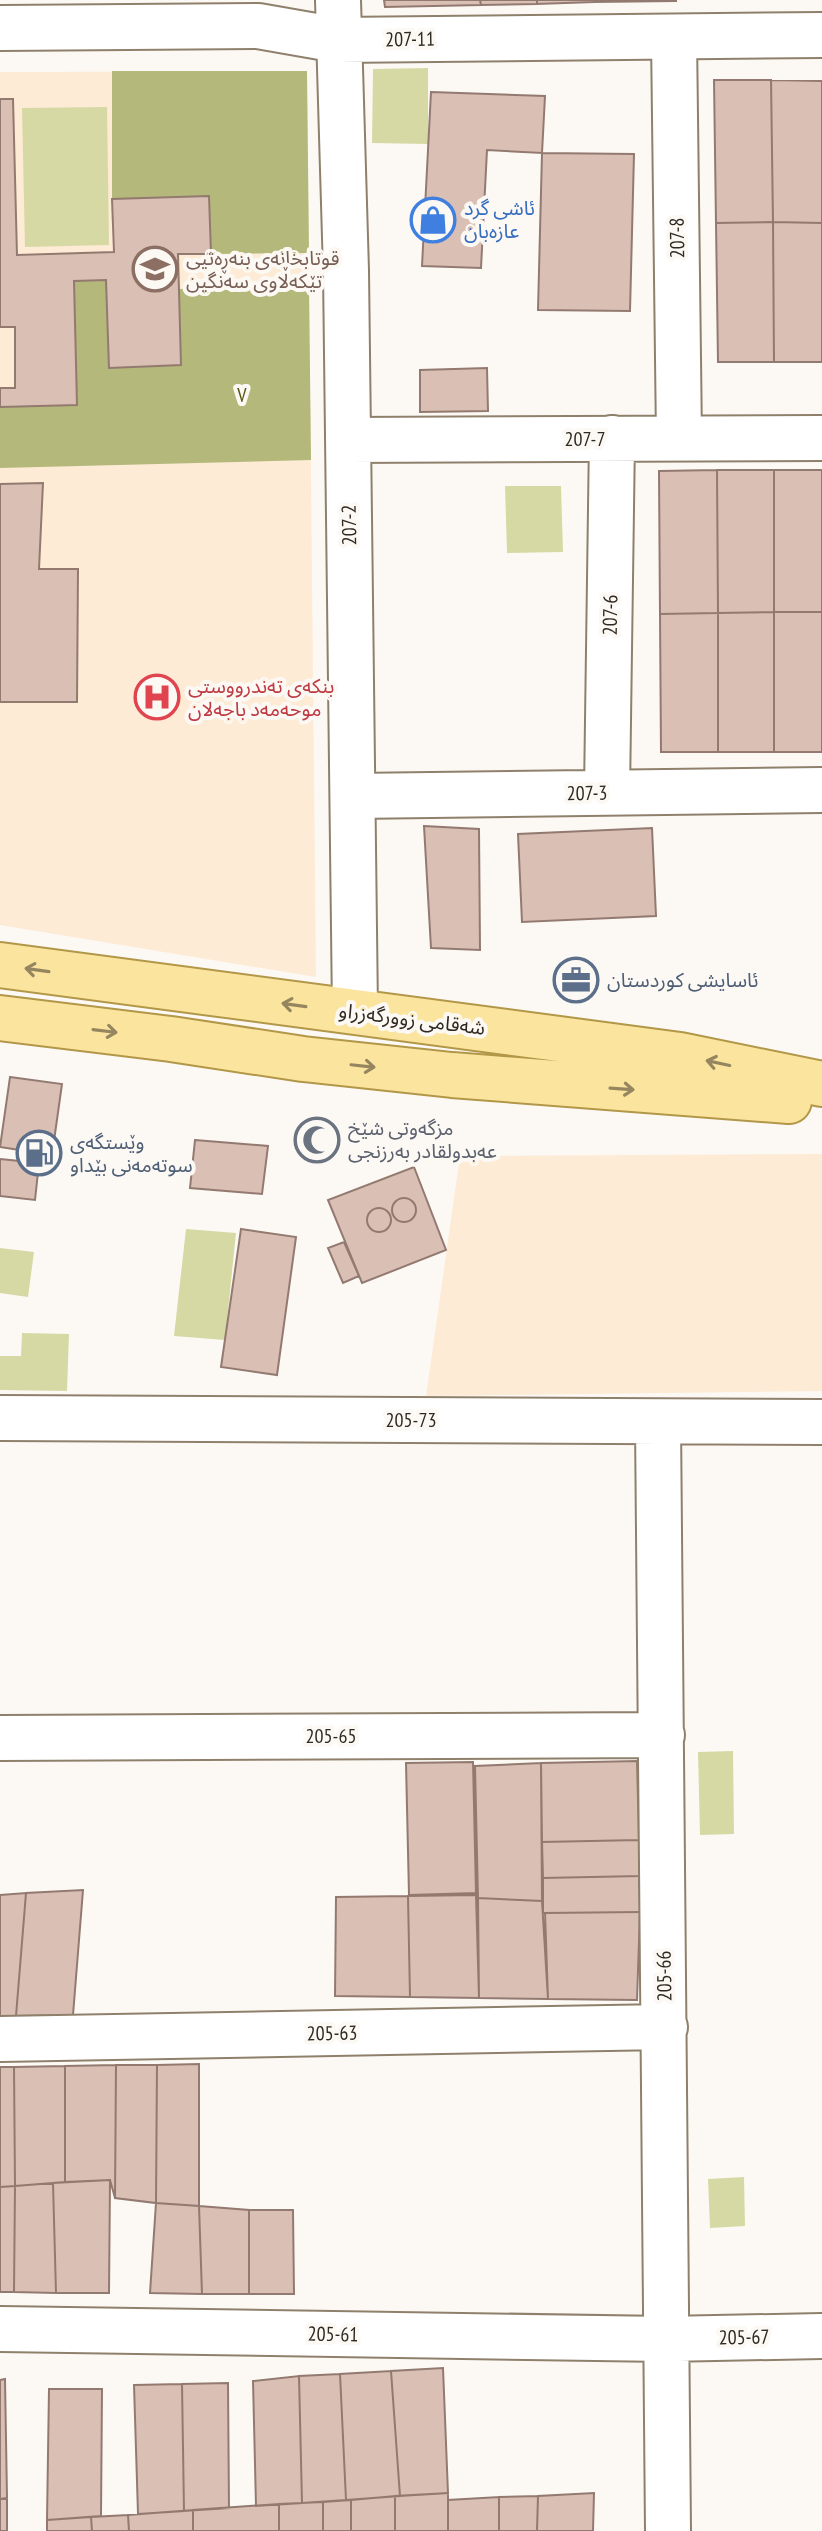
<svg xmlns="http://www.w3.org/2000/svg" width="822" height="2531" viewBox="0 0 822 2531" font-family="'PT Sans Narrow','Noto Sans Arabic',sans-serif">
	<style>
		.built { fill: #fdebd5 }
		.green { fill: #d6d9a4 }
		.forest { fill: #b4b87a }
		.building { fill: #dabfb4; stroke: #937a70; stroke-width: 2 }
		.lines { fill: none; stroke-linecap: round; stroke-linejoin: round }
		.minor-casing { stroke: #8f806c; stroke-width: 48 }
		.primary-casing { stroke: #b29748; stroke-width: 48 }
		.minor { stroke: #fff; stroke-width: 44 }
		.primary { stroke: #fbe49e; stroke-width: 44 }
		.oneway { stroke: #968660 }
		.labels { text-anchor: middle; stroke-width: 8; stroke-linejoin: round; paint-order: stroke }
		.street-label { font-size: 20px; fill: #302921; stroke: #fcf9f5 }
		.shop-label { font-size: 20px; fill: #366cbe; stroke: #fcf9f5; text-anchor: start }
		.education-label { font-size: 20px; fill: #785e54; stroke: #fcf9f5; text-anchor: start }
		.park-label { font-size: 20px; fill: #575811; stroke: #fcf9f5 }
		.health-label { font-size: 20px; fill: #be3a42; stroke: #fcf9f5; text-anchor: start }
		.service-label { font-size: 20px; fill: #4e5e75; stroke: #fcf9f5; text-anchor: start }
		.worship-label { font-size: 20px; fill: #5b616d; stroke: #fcf9f5; text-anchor: start }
	</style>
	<rect width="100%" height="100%" fill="#fcf9f5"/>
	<path class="built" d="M307 71 316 977 0 925V72Z
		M822 1154V1391L426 1396 460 1156Z"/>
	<path class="green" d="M428 68V144L372 143 373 69Z
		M107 107 109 245 25 247 22 108Z
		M505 486H561L563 552 507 553Z
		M186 1229 236 1233 225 1340 174 1336Z
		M0 1248 34 1252 28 1297 0 1293Z
		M22 1333 69 1334 67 1391 0 1390V1356H21Z
		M733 1751 734 1834 700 1835 698 1752Z
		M744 2177 745 2226 710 2228 708 2179Z"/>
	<path class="forest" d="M112 71H307L309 253 211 254 209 196 112 199Z
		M106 280 110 368 181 365 179 289 309 286 311 460 0 468V407L77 404 74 281Z"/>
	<path class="building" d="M384 0H480L481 5 385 7Z
		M480 0H537V4L481 5Z
		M537 0H594V2L537 4Z
		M594 0H676V1L594 2Z
		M714 80H771L773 222 716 223Z
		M771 80 822 81V223L773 222Z
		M431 92 545 96 542 153 487 150 481 268 422 266Z
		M0 99H13L17 255 114 252 112 199 209 196 211 254H178L181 365 109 368 106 280 74 281 77 405 0 407V388H15V327H0Z
		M542 153 634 154 630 311 538 310Z
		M773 222 822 223V362H774Z
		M773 222 774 362H718L716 223Z
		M487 368 488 411 420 412V370Z
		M717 470 718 613 660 614 659 471Z
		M717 470H774V612L718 613Z
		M774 470H822V612H774Z
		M43 483 39 569H78L77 702H0V484Z
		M774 612H822V752H774Z
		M774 612V752H718V613Z
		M718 613V752H661L660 614Z
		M424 826 479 829 480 950 431 948Z
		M652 828 656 916 522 922 518 834Z
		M10 1077 62 1084 52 1155 0 1147Z
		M195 1140 268 1146 262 1194 190 1188Z
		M0 1159 39 1163 35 1200 0 1196Z
		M414 1167 446 1250 362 1283 328 1200Z
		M392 1210a12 12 0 1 1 24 0a12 12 0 1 1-24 0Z
		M367 1220a12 12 0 1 1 24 0a12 12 0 1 1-24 0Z
		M241 1229 296 1237 277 1375 221 1367Z
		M344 1242 359 1276 343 1283 328 1248Z
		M637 1761 639 1840 542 1842 541 1763Z
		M473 1762 476 1893 409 1895 406 1763Z
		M541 1763 542 1901 478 1898 475 1766Z
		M639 1840 640 1876 543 1878 542 1842Z
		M639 1876 640 1912 543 1913V1878Z
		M83 1890 73 2015 16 2016 26 1893Z
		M26 1893 16 2016H0V1895Z
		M476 1895 479 1998 410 1997 408 1896Z
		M408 1896 410 1997 335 1996 336 1897Z
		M478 1898 542 1901 548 1999 479 1998Z
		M640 1912 637 2000 548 1999 545 1913Z
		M199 2064V2206L156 2203 157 2065Z
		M116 2065H157L156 2203 115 2198Z
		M116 2065 115 2198 110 2180 65 2182V2066Z
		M65 2066V2182L15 2186 14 2067Z
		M0 2067H14L15 2186 0 2187Z
		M110 2180 109 2293H56L53 2183Z
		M53 2183 56 2293 14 2292 15 2186Z
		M15 2186 14 2292H0V2187Z
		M156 2203 199 2206 202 2294 150 2293Z
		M199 2206 249 2210V2294H202Z
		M249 2210H293L294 2294H249Z
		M443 2368 448 2493 400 2496 391 2371Z
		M391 2371 400 2496 346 2500 340 2374Z
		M340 2374 346 2500 302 2503 299 2376Z
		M299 2376 302 2503 256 2506 253 2381Z
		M5 2379 7 2498 0 2499V2380Z
		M228 2383 229 2508 184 2511 182 2384Z
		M182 2384 184 2511 138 2514 134 2385Z
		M49 2389H102L101 2516 47 2520Z
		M448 2493V2531H395V2496Z
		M594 2493 593 2531H537L538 2496Z
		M395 2496V2531H351V2500Z
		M538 2496 537 2531H499V2497Z
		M499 2497V2531H448V2500Z
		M7 2498V2531H0V2499Z
		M351 2500V2531H323V2502Z
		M323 2502V2531H279V2504Z
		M279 2504V2531H193V2510Z
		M193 2510V2531H129L128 2515Z
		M128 2515 129 2531H92L91 2517Z
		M91 2517 92 2531H47V2520Z"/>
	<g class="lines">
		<g class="minor-casing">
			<path id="minor" d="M338 0 346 271 355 1011
				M0 28 258 26 338 40 822 35
				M674 37 679 438
				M348 440 822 438
				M607 792 612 438
				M353 796 822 790
				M0 1418 822 1422
				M658 1422 668 2531
				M0 1738 662 1735
				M0 2039 665 2027
				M0 2329 666 2339 822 2336"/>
		</g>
		<g class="primary-casing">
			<path id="primary" d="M0 965 680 1055 822 1084
				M0 1018 171 1039 303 1059 452 1075 789 1101"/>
		</g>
		<use href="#minor" class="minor"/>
		<use href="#primary" class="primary"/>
	</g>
	<defs><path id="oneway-shaft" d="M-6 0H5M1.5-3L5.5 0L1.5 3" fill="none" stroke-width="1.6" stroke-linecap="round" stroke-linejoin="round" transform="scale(2)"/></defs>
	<g class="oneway">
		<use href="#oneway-shaft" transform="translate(37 970) rotate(-172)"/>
		<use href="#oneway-shaft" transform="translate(294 1005) rotate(-172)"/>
		<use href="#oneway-shaft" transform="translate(105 1031) rotate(7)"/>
		<use href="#oneway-shaft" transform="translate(718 1063) rotate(-168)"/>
		<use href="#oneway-shaft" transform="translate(363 1066) rotate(6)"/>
		<use href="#oneway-shaft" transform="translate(622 1089) rotate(4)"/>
	</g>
	<defs>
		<g id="shop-ring" transform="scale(2.3)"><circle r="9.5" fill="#fcf9f5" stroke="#3f7fe0" stroke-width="1.5"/><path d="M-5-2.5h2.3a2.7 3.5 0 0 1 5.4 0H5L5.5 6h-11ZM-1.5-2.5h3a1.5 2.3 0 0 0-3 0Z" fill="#3f7fe0"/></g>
		<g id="school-ring" transform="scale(2.3)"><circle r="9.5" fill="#fcf9f5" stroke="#8d6e63" stroke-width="1.5"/><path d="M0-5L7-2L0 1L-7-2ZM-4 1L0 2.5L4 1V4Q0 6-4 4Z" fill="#8d6e63"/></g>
		<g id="hospital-ring" transform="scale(2.3)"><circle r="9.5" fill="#fcf9f5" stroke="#e0444e" stroke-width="1.5"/><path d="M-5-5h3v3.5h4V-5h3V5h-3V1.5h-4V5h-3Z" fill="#e0444e"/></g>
		<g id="office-ring" transform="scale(2.3)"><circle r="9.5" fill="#fcf9f5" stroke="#5c6f8a" stroke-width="1.5"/><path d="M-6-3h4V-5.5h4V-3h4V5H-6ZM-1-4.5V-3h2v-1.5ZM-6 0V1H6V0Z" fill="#5c6f8a"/></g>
		<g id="mosque-ring" transform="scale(2.3)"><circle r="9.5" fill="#fcf9f5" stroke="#6b7280" stroke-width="1.5"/><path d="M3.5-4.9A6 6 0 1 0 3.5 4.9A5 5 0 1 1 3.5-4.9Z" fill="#6b7280"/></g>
		<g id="fuel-ring" transform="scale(2.3)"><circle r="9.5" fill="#fcf9f5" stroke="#5c6f8a" stroke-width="1.5"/><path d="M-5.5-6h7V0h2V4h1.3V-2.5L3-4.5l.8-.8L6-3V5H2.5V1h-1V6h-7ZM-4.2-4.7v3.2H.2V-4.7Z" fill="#5c6f8a"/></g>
	</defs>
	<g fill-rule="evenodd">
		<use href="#shop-ring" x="433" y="220"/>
		<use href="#school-ring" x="155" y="269"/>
		<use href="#hospital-ring" x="157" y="697"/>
		<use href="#office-ring" x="576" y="980"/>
		<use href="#mosque-ring" x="317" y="1140"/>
		<use href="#fuel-ring" x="39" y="1153"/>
	</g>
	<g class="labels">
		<g class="street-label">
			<text transform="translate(410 39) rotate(-1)" y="7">207-11</text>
			<text transform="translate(677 238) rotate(-91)" y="7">207-8</text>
			<text x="585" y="446">207-7</text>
			<text transform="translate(349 525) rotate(-91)" y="7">207-2</text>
			<text transform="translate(610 615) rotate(-89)" y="7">207-6</text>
			<text transform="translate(587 793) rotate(-1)" y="7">207-3</text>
			<text transform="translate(412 1019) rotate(7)" y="7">شەقامی زوورگەزراو</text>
			<text x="411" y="1427">205-73</text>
			<text x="331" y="1743">205-65</text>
			<text transform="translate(664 1976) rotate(-91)" y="7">205-66</text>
			<text transform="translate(332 2033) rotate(-1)" y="7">205-63</text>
			<text transform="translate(333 2334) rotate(1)" y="7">205-61</text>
			<text transform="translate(744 2337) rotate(-1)" y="7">205-67</text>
		</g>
		<g class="shop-label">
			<text x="464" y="215">ئاشی گرد<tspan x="464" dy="23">عازه‌بان</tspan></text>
		</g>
		<g class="education-label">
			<text x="186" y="265">قوتابخانەی بنەڕەتیی<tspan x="186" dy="23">تێکەڵاوی سەنگین</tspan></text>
		</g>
		<g class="park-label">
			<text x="242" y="402">V</text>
		</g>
		<g class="health-label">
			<text x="188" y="693">بنکەی تەندرووستی<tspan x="188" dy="23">موحەمەد باجەلان</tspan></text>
		</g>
		<g class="service-label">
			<text x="607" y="987">ئاسایشی كوردستان</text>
			<text x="70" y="1149">وێستگەی<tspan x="70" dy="23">سوتەمەنی بێداو</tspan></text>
		</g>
		<g class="worship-label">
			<text x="348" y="1135">مزگەوتی شێخ<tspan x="348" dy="23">عەبدولقادر بەرزنجی</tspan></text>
		</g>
	</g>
</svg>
